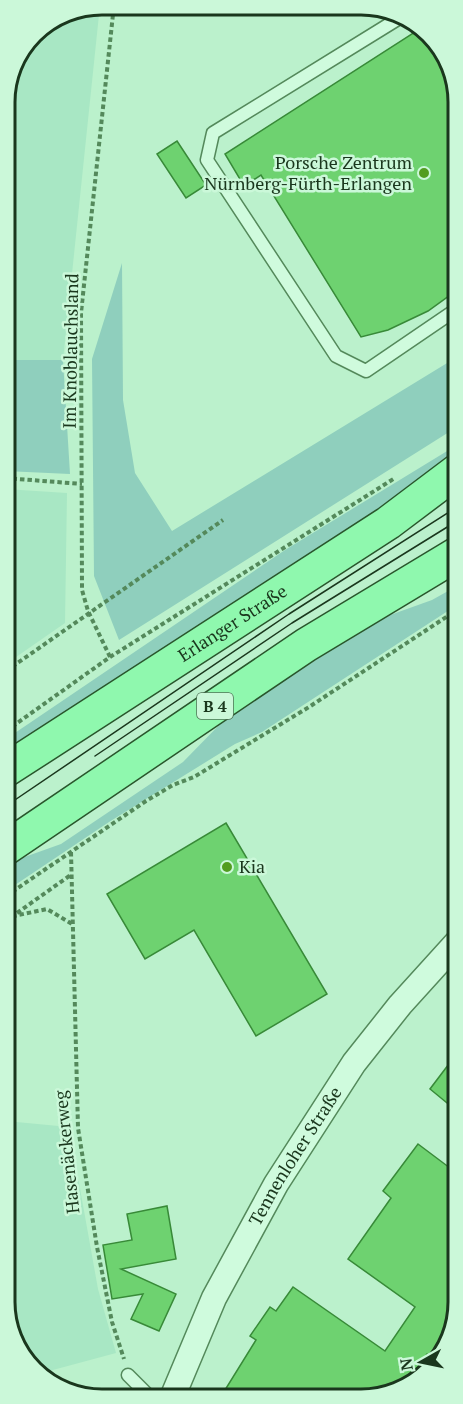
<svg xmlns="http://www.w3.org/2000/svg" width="463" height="1404" viewBox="0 0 463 1404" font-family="'PT Serif',serif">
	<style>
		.farmland { fill: #a8e7c4 }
		.green { fill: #8fcfbd }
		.building { fill: #6ed270; stroke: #388a38; stroke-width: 1.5 }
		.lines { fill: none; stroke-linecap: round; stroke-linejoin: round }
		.lane-casing { stroke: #54895b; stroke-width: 15 }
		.street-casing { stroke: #54895b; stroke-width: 27 }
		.primary-casing { stroke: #29562c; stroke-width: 36 }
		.path { stroke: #54895b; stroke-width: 4; stroke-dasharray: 4.5 3; stroke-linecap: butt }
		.lane { stroke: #cffbdd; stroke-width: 12 }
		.street { stroke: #cffbdd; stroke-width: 24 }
		.primary { stroke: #8ff8ae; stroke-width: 33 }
		.tram { stroke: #1a371d; stroke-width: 1.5 }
		.poi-dot { fill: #529d20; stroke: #cbf8d9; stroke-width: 2 }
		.labels { text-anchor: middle; stroke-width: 5; stroke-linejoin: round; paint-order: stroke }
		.shield { fill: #cbf8d9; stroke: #4f7155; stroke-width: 1.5 }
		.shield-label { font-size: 16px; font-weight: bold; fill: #1a371d }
		.poi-label { font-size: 18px; fill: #1a371d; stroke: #cbf8d9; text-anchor: end }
		.street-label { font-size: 18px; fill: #1a371d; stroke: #cbf8d9 }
		.rim { fill: none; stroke: #1a371d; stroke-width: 3 }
	</style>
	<rect width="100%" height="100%" fill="#bbf1cc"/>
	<path class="farmland" d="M100 5 63 360H5V95L37 29Z
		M5 489 67 493 65 623 6 664Z
		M6 1121 69 1127 98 1289 116 1353 38 1374 33 1371 6 1322Z"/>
	<path class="green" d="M122 263 123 400 135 473 172 531 457 357V427L119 640 94 576 92 359Z
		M5 360H63L70 474 5 471Z
		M457 445 419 489 6 762V739L285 550Z
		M457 586V605L262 732 235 744 109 822 6 891V868L19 859 61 844 183 762 226 718 379 619 432 600Z"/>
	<path class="building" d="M421 28 430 33 457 82V290L428 311 388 330 361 337 261 175 244 186 225 154Z
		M177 141 206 185 186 198 157 154Z
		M226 823 327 994 256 1036 194 930 145 959 107 894Z
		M458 1052V1112L430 1089Z
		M418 1144 458 1174V1308L437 1361 427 1354 408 1382 381 1398H220L256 1340 250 1336 270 1307 276 1311 293 1287 385 1351 415 1307 348 1259 391 1198 383 1191Z
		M167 1206 176 1259 121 1269 176 1294 159 1331 131 1319 143 1294 112 1299 103 1245 132 1240 127 1214Z"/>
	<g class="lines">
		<g class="lane-casing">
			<path id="lane" d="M401 17 213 133 207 160 336 356 366 371 457 309
				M128 1375 151 1398"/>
		</g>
		<g class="street-casing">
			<g id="street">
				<path id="s1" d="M172 1398 214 1298 276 1184 354 1063 400 1005 458 941"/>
			</g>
		</g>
		<g class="primary-casing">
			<g id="primary">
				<path id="s2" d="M6 770 388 523 457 471"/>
				<path d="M6 848 306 645 457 554"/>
			</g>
		</g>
		<path class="path" d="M5 478 82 484
			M110 657 88 611 82 590 81 313 114 5
			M6 671 223 520
			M6 731 110 657 395 478
			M71 852 78 1128 97 1247 112 1322 124 1359
			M6 896 146 801 173 785 194 777 309 707 457 610
			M17 913 72 874
			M6 921 14 916 47 909 72 924"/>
		<use href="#lane" class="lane"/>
		<use href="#street" class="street"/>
		<use href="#primary" class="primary"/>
		<path class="tram" d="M95 756 292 623 457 521
			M6 806 289 614 457 507"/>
	</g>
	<g class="poi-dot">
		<circle cx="424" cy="173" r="6"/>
		<circle cx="227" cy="867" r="6"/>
	</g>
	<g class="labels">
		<rect class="shield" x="197" y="693" width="36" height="26" rx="4.5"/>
		<g class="shield-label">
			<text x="215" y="712">B 4</text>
		</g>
		<g class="poi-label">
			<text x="412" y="169">Porsche Zentrum<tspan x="412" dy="21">Nürnberg-Fürth-Erlangen</tspan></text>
			<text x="239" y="873" text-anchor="start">Kia</text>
		</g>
		<g class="street-label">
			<text transform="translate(71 351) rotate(-89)" y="6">Im Knoblauchsland</text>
			<text dy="6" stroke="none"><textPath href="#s2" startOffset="270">Erlanger Straße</textPath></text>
			<text transform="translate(67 1152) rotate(-96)" y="6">Hasenäckerweg</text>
			<text dy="6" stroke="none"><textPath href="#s1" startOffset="272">Tennenloher Straße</textPath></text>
		</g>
	</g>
	<path d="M0 0H463V1404H0ZM102 15H361A87 87 0 0 1 448 102V1302A87 87 0 0 1 361 1389H102A87 87 0 0 1 15 1302V102A87 87 0 0 1 102 15Z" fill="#cbf8d9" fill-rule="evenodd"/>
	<path class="rim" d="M102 15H361A87 87 0 0 1 448 102V1302A87 87 0 0 1 361 1389H102A87 87 0 0 1 15 1302V102A87 87 0 0 1 102 15Z"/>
	<g transform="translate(421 1362) rotate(261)" stroke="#cbf8d9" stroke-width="4.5" paint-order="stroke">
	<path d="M0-4.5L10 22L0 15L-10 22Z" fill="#1a371d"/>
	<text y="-9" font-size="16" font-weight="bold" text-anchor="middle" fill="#1a371d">N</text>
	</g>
</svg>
